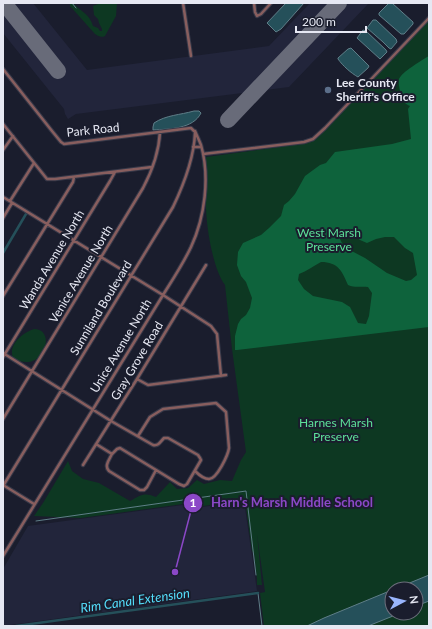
<svg xmlns="http://www.w3.org/2000/svg" width="432" height="629" viewBox="0 0 432 629" font-family="Lato,sans-serif">
	<style>
		.built { fill: #22253b }
		.green { fill: #0d3822; fill-rule: evenodd }
		.forest { fill: #0e633c; fill-rule: evenodd }
		.water { fill: #25505a; stroke: #5f7e88 }
		.lines { fill: none; stroke-linecap: round; stroke-linejoin: round }
		.stream { stroke: #5f7e88; stroke-width: 1 }
		.canal { stroke: #25505a; stroke-width: 2.5 }
		.runway { stroke: #686b79; stroke-width: 16 }
		.street-casing { stroke: #373949; stroke-width: 4.5 }
		.street { stroke: #885e5e; stroke-width: 2.5 }
		.service-dot { fill: #5c6f8a; stroke: #1a1d2d; stroke-width: 1.5 }
		.labels { text-anchor: middle; stroke-width: 4; stroke-linejoin: round; paint-order: stroke }
		.poi-label { font-size: 12px; font-weight: bold; fill: #e6e8f3; stroke: #1a1d2d; text-anchor: start }
		.street-label { font-size: 12px; fill: #e6e8f3; stroke: #1a1d2d }
		.park-label { font-size: 12px; fill: #5de19a; stroke: #1a1d2d }
		.water-label { font-size: 13px; font-style: italic; fill: #54defb; stroke: #1a1d2d }
		.leader { fill: none; stroke: #8b48c7; stroke-width: 1.5 }
		.callout-dot { fill: #8b48c7; stroke: #1a1d2d; stroke-width: 1.5 }
		.mark-label { font-size: 12px; text-anchor: middle; font-weight: bold; fill: #fff }
		.callout-label { font-size: 13px; text-anchor: middle; font-weight: bold; fill: #8b48c7; stroke: #1a1d2d; stroke-width: 4; stroke-linejoin: round; paint-order: stroke }
	</style>
	<rect width="100%" height="100%" fill="#1a1d2d"/>
	<path class="built" d="M3 3H33L87 70 269 46 310 3H369L289 87 76 114 68 119 65 114 64 109 3 33Z
		M244 501 257 591 3 626V569L28 526 183 505 189 509Z"/>
	<path class="green" d="M70 3H73C80 11 90 14 93 26L98 28 100 31H102V29L99 23 98 19 94 15 93 6 98 4V3H117L116 16 105 36C101 38 98 36 95 34L70 6Z
		M429 20V626H264L260 593 265 592 257 534 262 585H257V579L254 553 252 551 245 500 189 508 183 504 81 518 34 516 43 503 68 461 72 471 83 479 99 483 130 501C141 495 144 492 156 497L170 482 177 489 188 488 197 480 204 484 220 480 232 481 241 460 246 452 232 349 225 285C212 268 205 220 206 199 206 187 210 176 202 166L203 156 206 157 308 143ZM392 589H416V613H392Z
		M34 329C58 329 43 376 13 358 8 345 22 333 34 329Z"/>
	<path class="forest" d="M429 56V327L237 350H235V336L238 324 241 319 246 315 250 308 252 298 246 282 241 276 237 265 238 252 243 243 261 235 269 228 281 216 284 205 289 201 295 194 305 176 320 165 326 163 335 152 392 144 411 139 408 109 410 106C405 104 402 101 401 95 400 91 398 83 399 79 402 72 422 60 429 56ZM345 234H353L360 240 367 243 376 239 385 237H394L405 248 413 253 417 275 411 280 406 281 387 273 365 258 344 247 340 239ZM321 262C338 262 342 271 348 285 355 288 360 286 368 287L372 293 369 316 366 324 358 323 350 307 342 302 313 296 304 289 298 280 299 274C307 271 313 266 321 262Z"/>
	<path class="water" d="M286 3H304L281 29 276 32 267 23Z
		M389 3H392L413 22V24L404 34H401L379 15V13Z
		M373 20H376L396 39 397 42 391 49 389 48 383 42 367 28Z
		M363 30 366 31 386 50 387 52 380 59 357 38Z
		M351 48 369 66 368 68 358 77C351 73 343 66 338 59V58L348 49Z
		M194 111H199L201 113C193 129 170 129 153 130V127L154 123C166 115 180 115 194 111Z
		M429 575V601L416 606V589H395Z
		M392 590V613H400L398 614 368 626H307L324 618Z"/>
	<g class="lines">
		<path class="stream" d="M72 3 76 8
			M36 521 246 491 256 575
			M258 593 262 626"/>
		<path class="canal" d="M3 253 26 214
			M16 626 258 593"/>
		<path class="runway" d="M4 3 58 71
			M228 120 339 3"/>
		<g class="street-casing">
			<path id="street" d="M183 3 191 56
				M254 3 255 12 257 16 261 14 271 3
				M3 69 52 131 61 142 64 144 191 128 194 131
				M3 124 47 179H55L152 167
				M193 147H201
				M3 150 13 136
				M203 154 304 142 313 139 325 128 429 18
				M3 197 163 295 211 326 217 334 221 376
				M10 201 34 163
				M3 218 12 203
				M3 296 73 182 74 177
				M3 353 111 421 153 445C159 446 160 442 164 438H168L198 455 200 458 201 460 187 484 184 486 179 484 120 448 117 449 112 454 96 444
				M3 357 110 181 115 172
				M137 379 148 385 226 375
				M3 419 143 188C152 171 159 151 160 132
				M138 436 150 417 163 409 216 403 226 412 229 448C228 455 217 479 209 479 204 479 198 474 195 471
				M112 454C109 460 104 466 109 471L140 490H144L147 487 156 470
				M83 465 137 379 206 265
				M3 485 34 504
				M3 486 173 207C184 184 194 159 195 133
				M3 556 163 295C173 279 183 264 191 247 205 217 210 177 201 145 199 140 197 136 195 131"/>
		</g>
		<use href="#street" class="street"/>
	</g>
	<circle class="service-dot" cx="328" cy="90" r="4"/>
	<g class="labels">
		<g class="poi-label">
			<text x="336" y="87">Lee County<tspan x="336" dy="14">Sheriff's Office</tspan></text>
		</g>
		<g class="street-label">
			<text transform="translate(93 130) rotate(-6)" y="4">Park Road</text>
			<text transform="translate(52 260) rotate(-59)" y="4">Wanda Avenue North</text>
			<text transform="translate(81 274) rotate(-59)" y="4">Venice Avenue North</text>
			<text transform="translate(101 308) rotate(-59)" y="4">Sunniland Boulevard</text>
			<text transform="translate(121 346) rotate(-59)" y="4">Unice Avenue North</text>
			<text transform="translate(137 361) rotate(-59)" y="4">Gray Grove Road</text>
		</g>
		<g class="park-label">
			<text x="329" y="237">West Marsh<tspan x="329" dy="14">Preserve</tspan></text>
			<text x="336" y="427">Harnes Marsh<tspan x="336" dy="14">Preserve</tspan></text>
		</g>
		<g class="water-label">
			<text transform="translate(135 600) rotate(-8)" y="5">Rim Canal Extension</text>
		</g>
	</g>
	<path class="leader" d="M175 572L193 503"/>
	<g class="callout-dot">
		<circle cx="175" cy="572" r="4"/>
		<circle cx="193" cy="503" r="10"/>
	</g>
	<g class="mark-label">
		<text x="193" y="507">1</text>
	</g>
	<g class="callout-label">
		<text x="292" y="507">Harn's Marsh Middle School</text>
	</g>
	<rect width="432" height="629" fill="none" stroke="#e6e8f3" stroke-width="8"/>
	<g transform="translate(404 601) rotate(83)"><circle r="19" fill="#1a1d2d" stroke="#6c6e7c"/>
	<path d="M0-3L7 15L0 10L-7 15Z" fill="#99b5fd"/>
	<text y="-6" font-size="11" font-weight="bold" text-anchor="middle" fill="#e6e8f3">N</text>
	</g>
	<path d="M296 26v6h70v-6" fill="none" stroke="#e6e8f3" stroke-width="2"/>
	<text x="302" y="26" font-size="12" fill="#e6e8f3" stroke="#1a1d2d" stroke-width="3" paint-order="stroke">200 m</text>
</svg>
